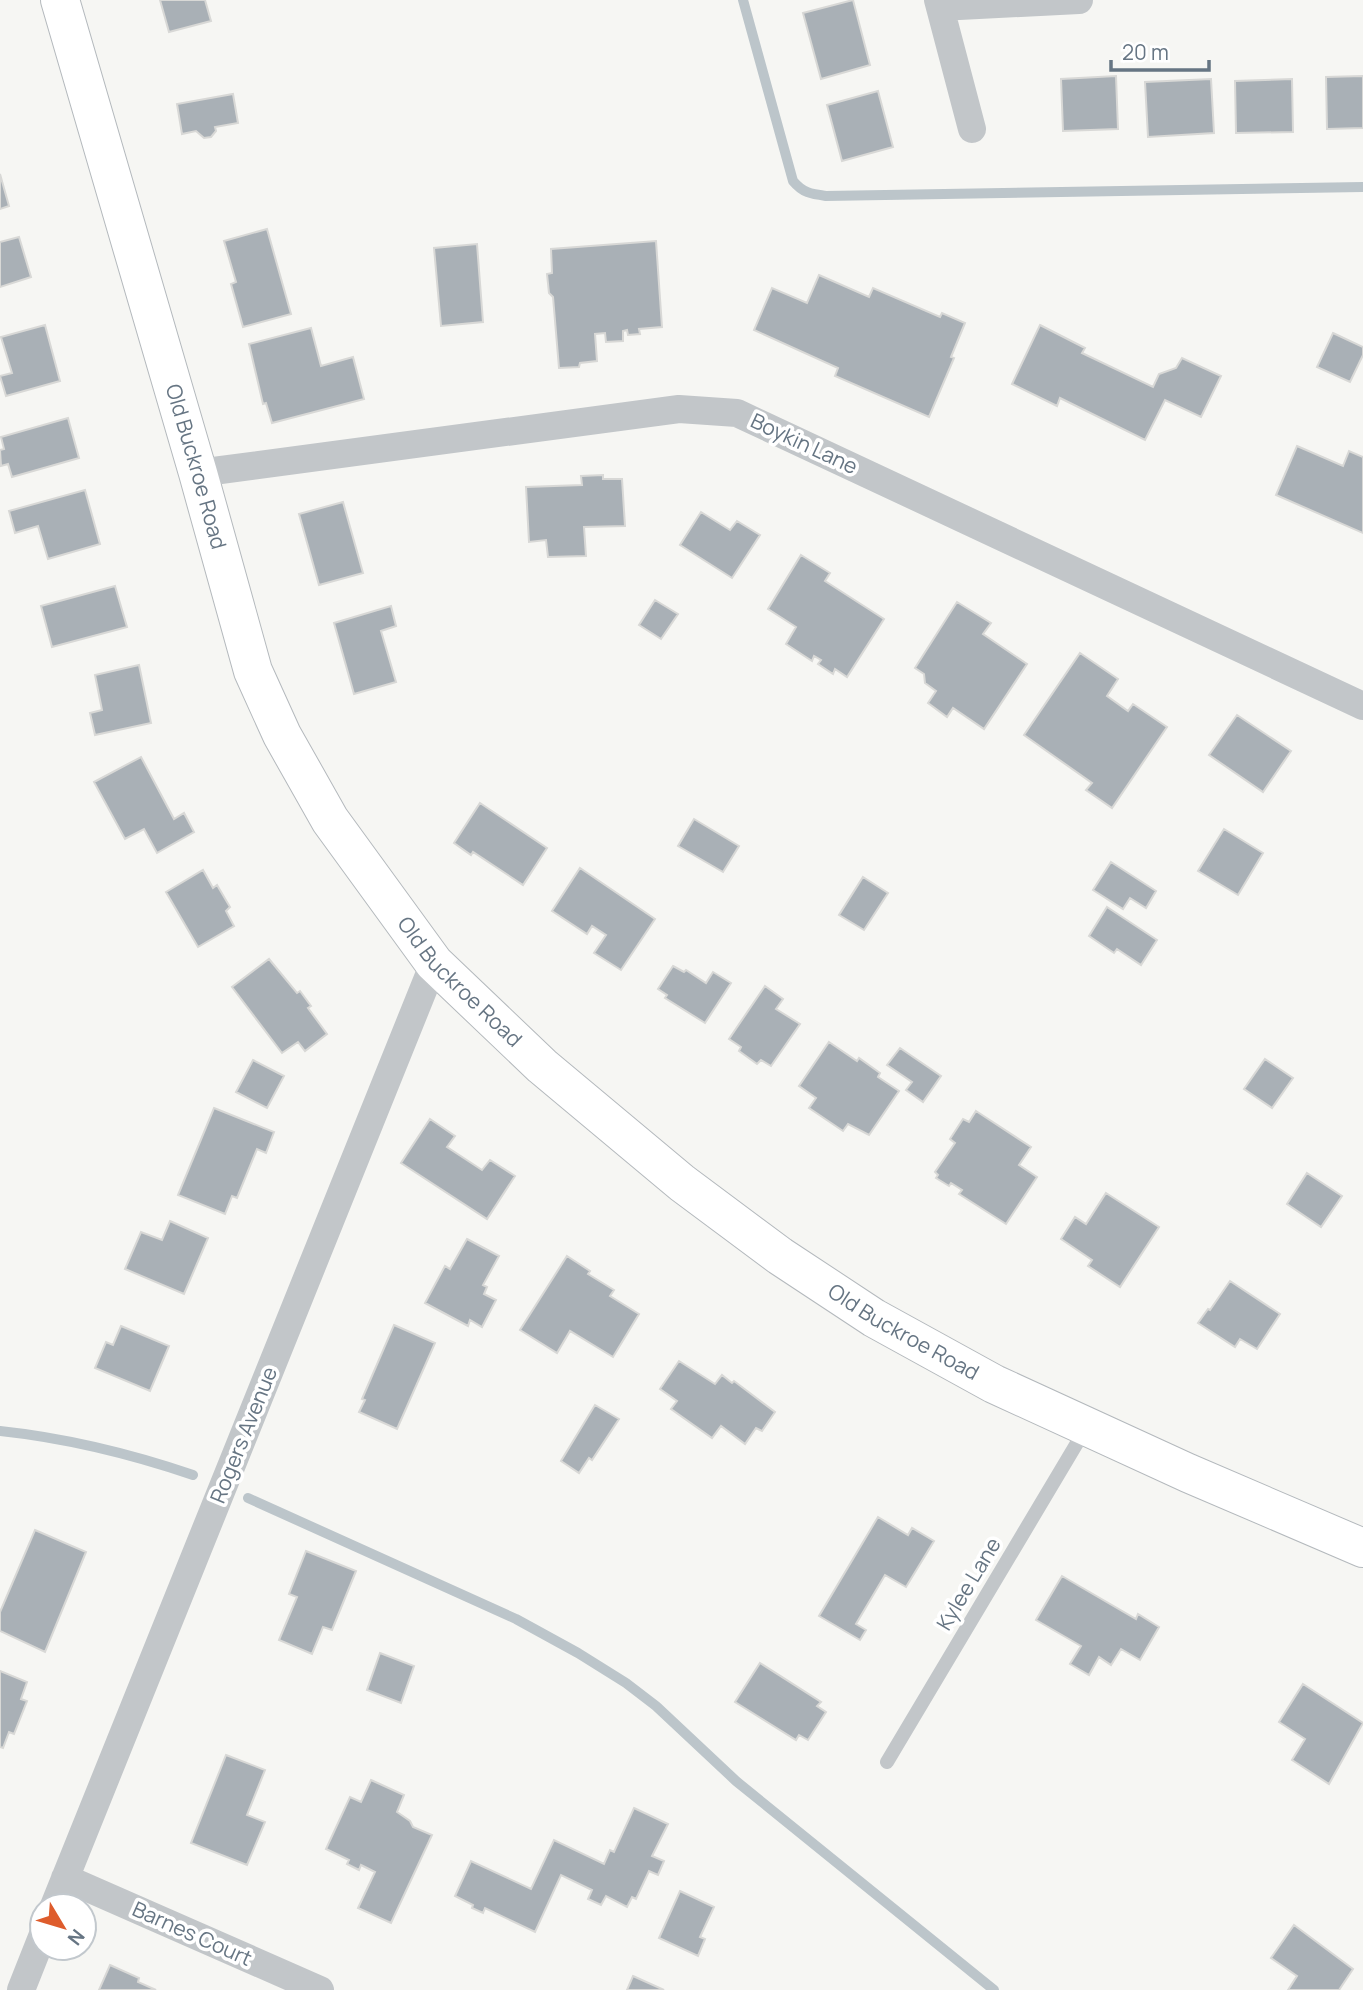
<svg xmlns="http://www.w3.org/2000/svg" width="1363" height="1990" viewBox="0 0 1363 1990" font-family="Manrope,sans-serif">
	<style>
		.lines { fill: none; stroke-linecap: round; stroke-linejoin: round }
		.stream { stroke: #bcc5ca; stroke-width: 10 }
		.building { fill: #a9b0b6; stroke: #d8d8d6; stroke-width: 2 }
		.secondary-casing { stroke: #b4b9bd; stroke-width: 40 }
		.service { stroke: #c2c6c9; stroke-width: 14 }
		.minor { stroke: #c2c6c9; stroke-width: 28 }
		.secondary { stroke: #fff; stroke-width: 38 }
		.labels { text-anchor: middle; stroke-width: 7; stroke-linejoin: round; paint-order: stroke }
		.street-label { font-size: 21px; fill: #667583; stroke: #fff }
	</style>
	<rect width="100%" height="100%" fill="#f6f6f3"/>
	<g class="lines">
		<path class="stream" d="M743 0 793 181C803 193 811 194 826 196L1363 187
			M0 1431C66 1438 131 1454 193 1475
			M248 1498 516 1619 578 1653 626 1683 656 1706 736 1781 994 1990"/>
	</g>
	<path class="building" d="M160 0H205L211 21 169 32Z
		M853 0 870 65 821 79 803 13Z
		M1116 76 1118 129 1063 131 1061 79Z
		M1363 76V128L1327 129 1326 77Z
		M1211 79 1214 133 1148 137 1145 82Z
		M1292 79 1293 132 1236 133 1235 81Z
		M878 91 893 147 842 161 827 105Z
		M233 94 238 123 215 127 216 131 211 137 204 138 196 131 182 134 177 104Z
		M0 174 9 206 0 209Z
		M267 229 291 314 243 327 231 284 236 282 224 241Z
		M19 237 31 277 0 287V242Z
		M656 241 662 327 639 329 640 334 628 335 627 330 623 331V341L606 342 605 333 595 334 597 361 580 363 579 367 559 368 553 297 549 293 547 274 552 273 551 249Z
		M477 244 483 322 441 326 434 248Z
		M819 275 869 297 873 288 940 317 942 313 965 323 951 357 954 358 929 417 835 376 838 368 754 330 772 288 807 303Z
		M45 325 60 381 6 396 0 376 12 373 1 337Z
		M1040 325 1085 348 1082 353 1153 387 1159 374 1176 368 1182 358 1221 376 1201 417 1165 400 1145 440 1060 398 1057 406 1012 384Z
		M311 328 321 366 353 357 364 399 272 423 266 403 263 404 249 344Z
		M1333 333 1363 347V355L1350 382 1317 367Z
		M68 418 79 458 12 477 8 464 1 466 0 450 4 449 1 437Z
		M1297 446 1343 466 1349 451 1363 457V533L1276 495Z
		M603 475V479H622L625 526 584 527 586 556 548 557 546 540 529 542 526 487 582 485 581 476Z
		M85 490 100 544 48 559 38 526 15 533 9 511Z
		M343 502 363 573 319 585 299 514Z
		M701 512 730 530 737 521 760 535 732 578 680 545Z
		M801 555 830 573 825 581 884 619 847 677 835 669 833 674 818 664 821 660 814 656 812 661 786 644 796 627 768 609Z
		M115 586 127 627 52 647 41 606Z
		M655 600 678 614 661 639 639 625Z
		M957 602 991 623 983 634 1027 664 984 729 953 708 947 717 928 703 936 691 925 683 924 674 915 668Z
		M391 606 396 626 381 631 396 682 354 694 334 623Z
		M1080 653 1118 679 1107 696 1128 711 1133 704 1167 727 1112 808 1086 790 1092 783 1024 735Z
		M139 665 151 723 95 735 90 713 102 710 95 675Z
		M1237 715 1291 751 1263 792 1209 755Z
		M141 757 174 819 184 813 194 832 157 853 144 829 125 839 94 782Z
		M480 803 547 848 523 885 473 852 471 855 454 843Z
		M694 819 739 846 723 872 678 846Z
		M1224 829 1263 853 1238 895 1198 871Z
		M1111 862 1156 891 1146 908 1130 898 1123 909 1093 890Z
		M580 868 655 919 621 970 594 953 606 935 592 926 587 934 552 911Z
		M203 870 213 888 217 885 230 907 226 911 234 926 198 947 166 892Z
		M863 877 888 893 864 930 839 915Z
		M1107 907 1157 940 1141 965 1117 949 1114 953 1089 936Z
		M269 959 297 993 300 991 311 1006 308 1008 327 1034 305 1051 298 1042 282 1053 232 987Z
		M673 966 684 972 686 970 706 983 713 972 731 983 705 1023 665 998 667 995 658 989Z
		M765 986 783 999 776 1009 800 1024 771 1066 761 1060 757 1064 739 1051 741 1047 729 1039Z
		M829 1042 857 1061 859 1058 880 1073 878 1077 899 1091 869 1135 848 1124 843 1131 809 1108 816 1098 799 1086Z
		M900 1048 941 1076 923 1102 906 1090 912 1082 887 1065Z
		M1265 1059 1293 1078 1272 1108 1244 1089Z
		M253 1060 284 1076 267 1108 236 1092Z
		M214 1108 274 1132 266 1153 257 1149 237 1198 232 1196 225 1214 178 1195Z
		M976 1111 1031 1147 1019 1165 1037 1177 1006 1224 959 1194 962 1190 951 1183 949 1186 936 1178 938 1175 935 1172 955 1143 950 1139 963 1119 969 1122Z
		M430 1119 455 1136 447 1147 482 1170 490 1160 515 1176 487 1219 401 1163Z
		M1307 1173 1342 1196 1321 1227 1287 1204Z
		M1106 1193 1159 1227 1120 1287 1088 1266 1092 1260 1061 1239 1075 1217 1086 1224Z
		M170 1221 208 1238 184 1294 125 1269 141 1232 162 1240Z
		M467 1239 499 1256 483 1285 487 1287 484 1294 496 1300 482 1327 470 1320 468 1326 425 1303 445 1266 450 1269Z
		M567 1256 590 1271 588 1274 614 1290 610 1296 639 1314 613 1357 570 1331 557 1353 520 1330Z
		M1230 1281 1280 1314 1257 1349 1240 1339 1235 1347 1198 1323 1208 1309 1210 1310Z
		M394 1325 435 1343 397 1429 359 1412 365 1400 362 1399Z
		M121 1326 169 1346 150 1391 95 1368 106 1342 113 1345Z
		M679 1361 715 1384 722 1375 732 1383 734 1381 775 1412 762 1431 756 1428 745 1444 721 1426 712 1438 671 1409 677 1401 660 1389Z
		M595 1405 619 1419 592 1460 589 1458 579 1473 561 1461Z
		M878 1517 908 1535 912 1528 934 1541 906 1587 885 1575 856 1624 866 1630 860 1640 819 1616Z
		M35 1530 86 1552 45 1652 0 1631V1612Z
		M306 1551 356 1571 332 1630 323 1627 312 1654 279 1640 297 1597 289 1594Z
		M1062 1576 1136 1619 1138 1614 1159 1627 1140 1660 1121 1649 1111 1665 1099 1657 1089 1675 1070 1664 1081 1646 1036 1620Z
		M380 1653 414 1666 401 1703 367 1690Z
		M760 1663 821 1702 817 1706 826 1712 808 1740 799 1735 796 1740 735 1702Z
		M0 1671 27 1682 21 1699 27 1701 14 1734 9 1732 3 1748 0 1747Z
		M1303 1684 1363 1723 1329 1784 1292 1760 1305 1739 1279 1722Z
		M226 1755 265 1770 247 1815 265 1822 247 1865 191 1843Z
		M371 1780 404 1795 397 1812 410 1821 413 1827 432 1835 391 1923 358 1908 375 1872 361 1865 359 1870 347 1864 349 1860 326 1849 350 1797 361 1802Z
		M634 1808 668 1824 652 1856 664 1861 658 1875 649 1871 636 1899 632 1897 627 1907 606 1896 601 1905 588 1899 592 1890 561 1875 535 1932 485 1908 483 1913 472 1908 473 1905 455 1896 471 1861 531 1889 554 1840 604 1864 610 1850 614 1852Z
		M680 1891 714 1907 700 1937 705 1939 698 1956 659 1938Z
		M1294 1925 1353 1969 1339 1990H1288L1297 1976 1271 1958Z
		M110 1965 139 1978 138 1982 156 1990H99Z
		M633 1976 664 1990H627Z"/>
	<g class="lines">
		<g class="secondary-casing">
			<g id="secondary">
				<path id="s1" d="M60 0 198 473 253 671 282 735 330 820 434 963 542 1066 682 1183 780 1256 874 1318 994 1384 1188 1473 1363 1548"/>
			</g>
		</g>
		<path class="service" d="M887 1762 1086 1428"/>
		<path class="minor" d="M938 0 972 129
			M940 7 1079 0
			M198 473 679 409 737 413 1363 706
			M65 1878 320 1990
			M54 1906 434 963
			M21 1990 42 1937"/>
		<use href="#secondary" class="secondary"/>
	</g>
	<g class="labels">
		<g class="street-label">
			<text transform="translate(804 444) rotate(25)" y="7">Boykin Lane</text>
			<text dy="7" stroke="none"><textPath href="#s1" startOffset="486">Old Buckroe Road</textPath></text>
			<text dy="7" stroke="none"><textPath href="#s1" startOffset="1074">Old Buckroe Road</textPath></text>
			<text dy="7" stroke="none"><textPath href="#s1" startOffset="1642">Old Buckroe Road</textPath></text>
			<text transform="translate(244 1435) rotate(-68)" y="7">Rogers Avenue</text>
			<text transform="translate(969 1584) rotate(-59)" y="7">Kylee Lane</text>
			<text transform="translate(192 1934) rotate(24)" y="7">Barnes Court</text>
		</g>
	</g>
	<g transform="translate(63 1927) rotate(128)"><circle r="33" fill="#ffffff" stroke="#c2c8cd" stroke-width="2"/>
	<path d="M0-5L12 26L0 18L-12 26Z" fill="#de5c2c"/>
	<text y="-10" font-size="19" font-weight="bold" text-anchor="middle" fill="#667583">N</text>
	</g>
	<path d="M1111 60v10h98v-10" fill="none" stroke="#667583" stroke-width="3.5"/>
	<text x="1122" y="60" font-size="21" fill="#667583" stroke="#ffffff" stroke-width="5" paint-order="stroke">20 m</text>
</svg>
